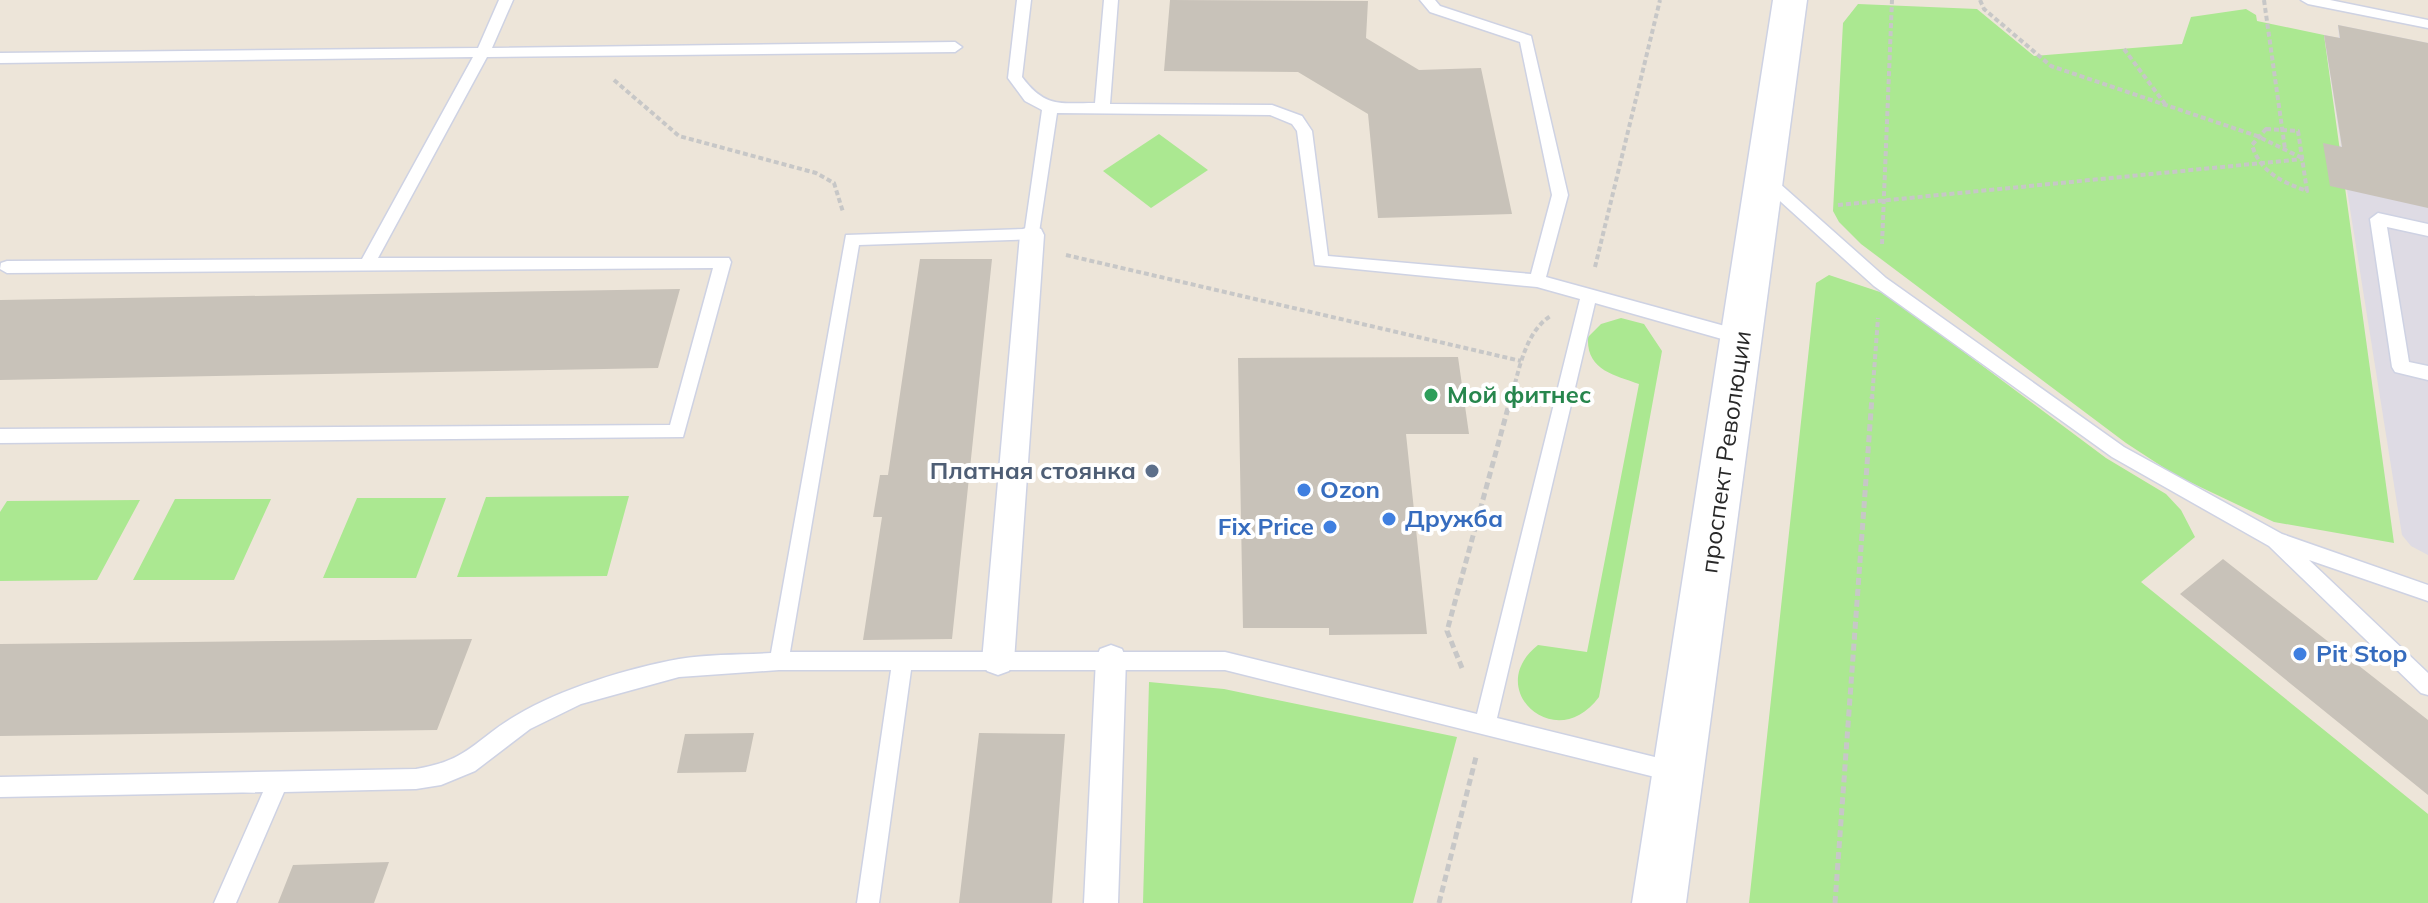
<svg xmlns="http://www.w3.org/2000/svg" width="2428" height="903" viewBox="0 0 2428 903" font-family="Mulish,sans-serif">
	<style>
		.industrial { fill: #dedbe4 }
		.green { fill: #abe891 }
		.building { fill: #c8c2b9 }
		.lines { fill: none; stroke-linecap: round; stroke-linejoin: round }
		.service-casing { stroke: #ced2e3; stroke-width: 3 }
		.pedestrian-casing { stroke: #ced2e3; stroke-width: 3 }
		.secondary-casing { stroke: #ced2e3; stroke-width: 3 }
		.path-far1 { stroke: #c7c7c7; stroke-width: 4; stroke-dasharray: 5 3; stroke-linecap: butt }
		.path { stroke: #c7c7c7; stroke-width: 5; stroke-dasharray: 7 4; stroke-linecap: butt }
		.service { fill: #fff; fill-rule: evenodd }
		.pedestrian { fill: #fff; fill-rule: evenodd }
		.secondary { fill: #fff; fill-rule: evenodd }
		.leisure-dot { fill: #2e9e5b; stroke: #fff; stroke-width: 3 }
		.service-dot { fill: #5c6f8a; stroke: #fff; stroke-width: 3 }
		.shop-dot { fill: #3f7fe0; stroke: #fff; stroke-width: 3 }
		.labels { text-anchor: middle; stroke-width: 8; stroke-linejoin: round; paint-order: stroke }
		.leisure-label { font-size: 24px; font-weight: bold; fill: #27864d; stroke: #fff; text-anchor: start }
		.street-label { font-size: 24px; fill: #292929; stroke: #fff }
		.service-label { font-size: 24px; font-weight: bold; fill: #4e5e75; stroke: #fff; text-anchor: end }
		.shop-label { font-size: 24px; font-weight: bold; fill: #366cbe; stroke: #fff; text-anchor: start }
	</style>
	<rect width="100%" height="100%" fill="#ede5d9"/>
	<path class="industrial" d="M2338 25 2428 43V555L2411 546 2402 535 2347 190 2330 186 2324 143 2341 146 2324 35 2339 38Z"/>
	<path class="green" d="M1858 4 1977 9 2034 56 2182 44 2191 17 2246 9 2256 15 2257 21 2324 35 2394 543 2274 522 2175 475 2126 443 1861 244 1839 222 1833 211 1843 23Z
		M1159 134 1208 170 1151 208 1103 171Z
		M1829 275 1886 294 2106 458 2166 494 2181 510 2195 537 2141 582 2428 814V903H1749L1816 283Z
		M1621 318 1644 324 1662 351 1599 697C1556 756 1482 689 1538 645L1587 652 1639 384C1614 375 1586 370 1588 337L1601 324Z
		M629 496 607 576 457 577 486 497Z
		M357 498H446L416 578H323Z
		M175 499H271L234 580H133Z
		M140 500 97 580 0 581V512L7 501Z
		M1149 682 1224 689 1457 737 1413 903H1143Z"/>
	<path class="building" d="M1170 0 1368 1 1366 38 1419 70 1481 68 1512 214 1378 218 1368 114 1298 72 1164 71Z
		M2338 25 2428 43V208L2330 186 2323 143 2342 147 2324 35 2340 38Z
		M920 259H992L952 639 863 640 882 517H873L880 475H888Z
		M680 289 658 368 0 380V300Z
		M1458 357 1469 434H1406L1427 634 1329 635V628H1243L1238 358Z
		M2223 559 2428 720V795L2180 594Z
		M472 639 437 730 0 736V644Z
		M754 733 746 772 677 773 685 734Z
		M979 733 1065 734 1052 903H959Z
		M389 862 374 903H278L293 865Z"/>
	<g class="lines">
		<g class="service-casing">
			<path id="service" d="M499 0H513L492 48 955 42 962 47 955 52 487 57 378 258H729L731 262 683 437 0 443V429L670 425 713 268 7 273 0 269 1 263 7 261 362 259 473 57 0 63V53L478 48Z
				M1017 0H1031L1022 77C1045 108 1060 103 1095 103L1104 0H1118L1110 104 1272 105 1302 116 1312 131 1328 256 1531 274 1552 195 1520 42 1430 12 1420 0H1435L1440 6 1531 36 1568 195 1546 277 1743 331 1751 338 1743 345 1595 303 1497 718 1675 762 1682 765 1685 772 1682 779 1675 782 1225 670H911L879 903H857L891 670H779L679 677 581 704 530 729 475 771 441 785 416 789 284 792 236 903H214L263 792 0 797V777L416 769C470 760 475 739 517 715 560 689 629 668 679 659 708 654 740 655 771 653L846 235 1025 229 1042 110 1025 101 1008 78ZM1057 113 1270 115 1292 124 1297 131 1315 265 1537 287 1580 299 1477 714 1225 652H790L859 245 1038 239Z
				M2301 0H2330L2428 20V28L2308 4Z
				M1765 174 1770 175 1886 278 2124 447 2282 534 2428 585V601L2309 560 2428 673V695L2421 693 2269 546 2112 457 1874 286 1760 183 1757 179Z
				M2378 213 2428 224V236L2387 227 2409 362 2428 366V380L2395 372 2392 367 2370 219Z"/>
		</g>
		<g class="pedestrian-casing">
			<path id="pedestrian" d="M1032 226 1041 229 1044 235 1014 661 1009 671 998 675 987 671 982 661 1020 235 1023 229Z
				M1111 645 1122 649 1126 659 1118 903H1084L1096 659 1100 649Z"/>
		</g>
		<g class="secondary-casing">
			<path id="secondary" d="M1773 0H1807L1686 903H1632Z"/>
		</g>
		<path class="path-far1" d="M1980 0 1984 9 2051 66 2257 136 2302 158
			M2264 0 2285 149
			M2124 49 2165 104
			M614 80 679 136 816 173 834 183 843 212
			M2266 129 2298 131 2307 191C2282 182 2260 172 2252 145Z
			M1838 205 2303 159
			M1882 244 1892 0
			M1066 255 1521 361
			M1595 267 1660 0
			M1511 399C1519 370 1525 331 1552 315
			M1872 399 1878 318"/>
		<path class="path" d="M1462 668 1447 631 1511 397
			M1439 903 1476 757
			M1835 903 1872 397"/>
		<use href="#service" class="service"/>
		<use href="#pedestrian" class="pedestrian"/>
		<use href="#secondary" class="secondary"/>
	</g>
	<circle class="leisure-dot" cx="1431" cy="395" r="8"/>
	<circle class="service-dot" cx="1152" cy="471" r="8"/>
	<g class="shop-dot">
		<circle cx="1304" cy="490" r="8"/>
		<circle cx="1389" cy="519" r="8"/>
		<circle cx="1330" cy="527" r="8"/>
		<circle cx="2300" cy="654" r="8"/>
	</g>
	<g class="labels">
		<g class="leisure-label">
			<text x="1447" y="403">Мой фитнес</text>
		</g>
		<g class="street-label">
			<text transform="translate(1726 452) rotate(-82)" y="8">проспект Революции</text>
		</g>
		<g class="service-label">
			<text x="1136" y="479">Платная стоянка</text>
		</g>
		<g class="shop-label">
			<text x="1320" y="498">Ozon</text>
			<text x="1405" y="527">Дружба</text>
			<text x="1314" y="535" text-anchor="end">Fix Price</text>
			<text x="2316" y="662">Pit Stop</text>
		</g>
	</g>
</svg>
